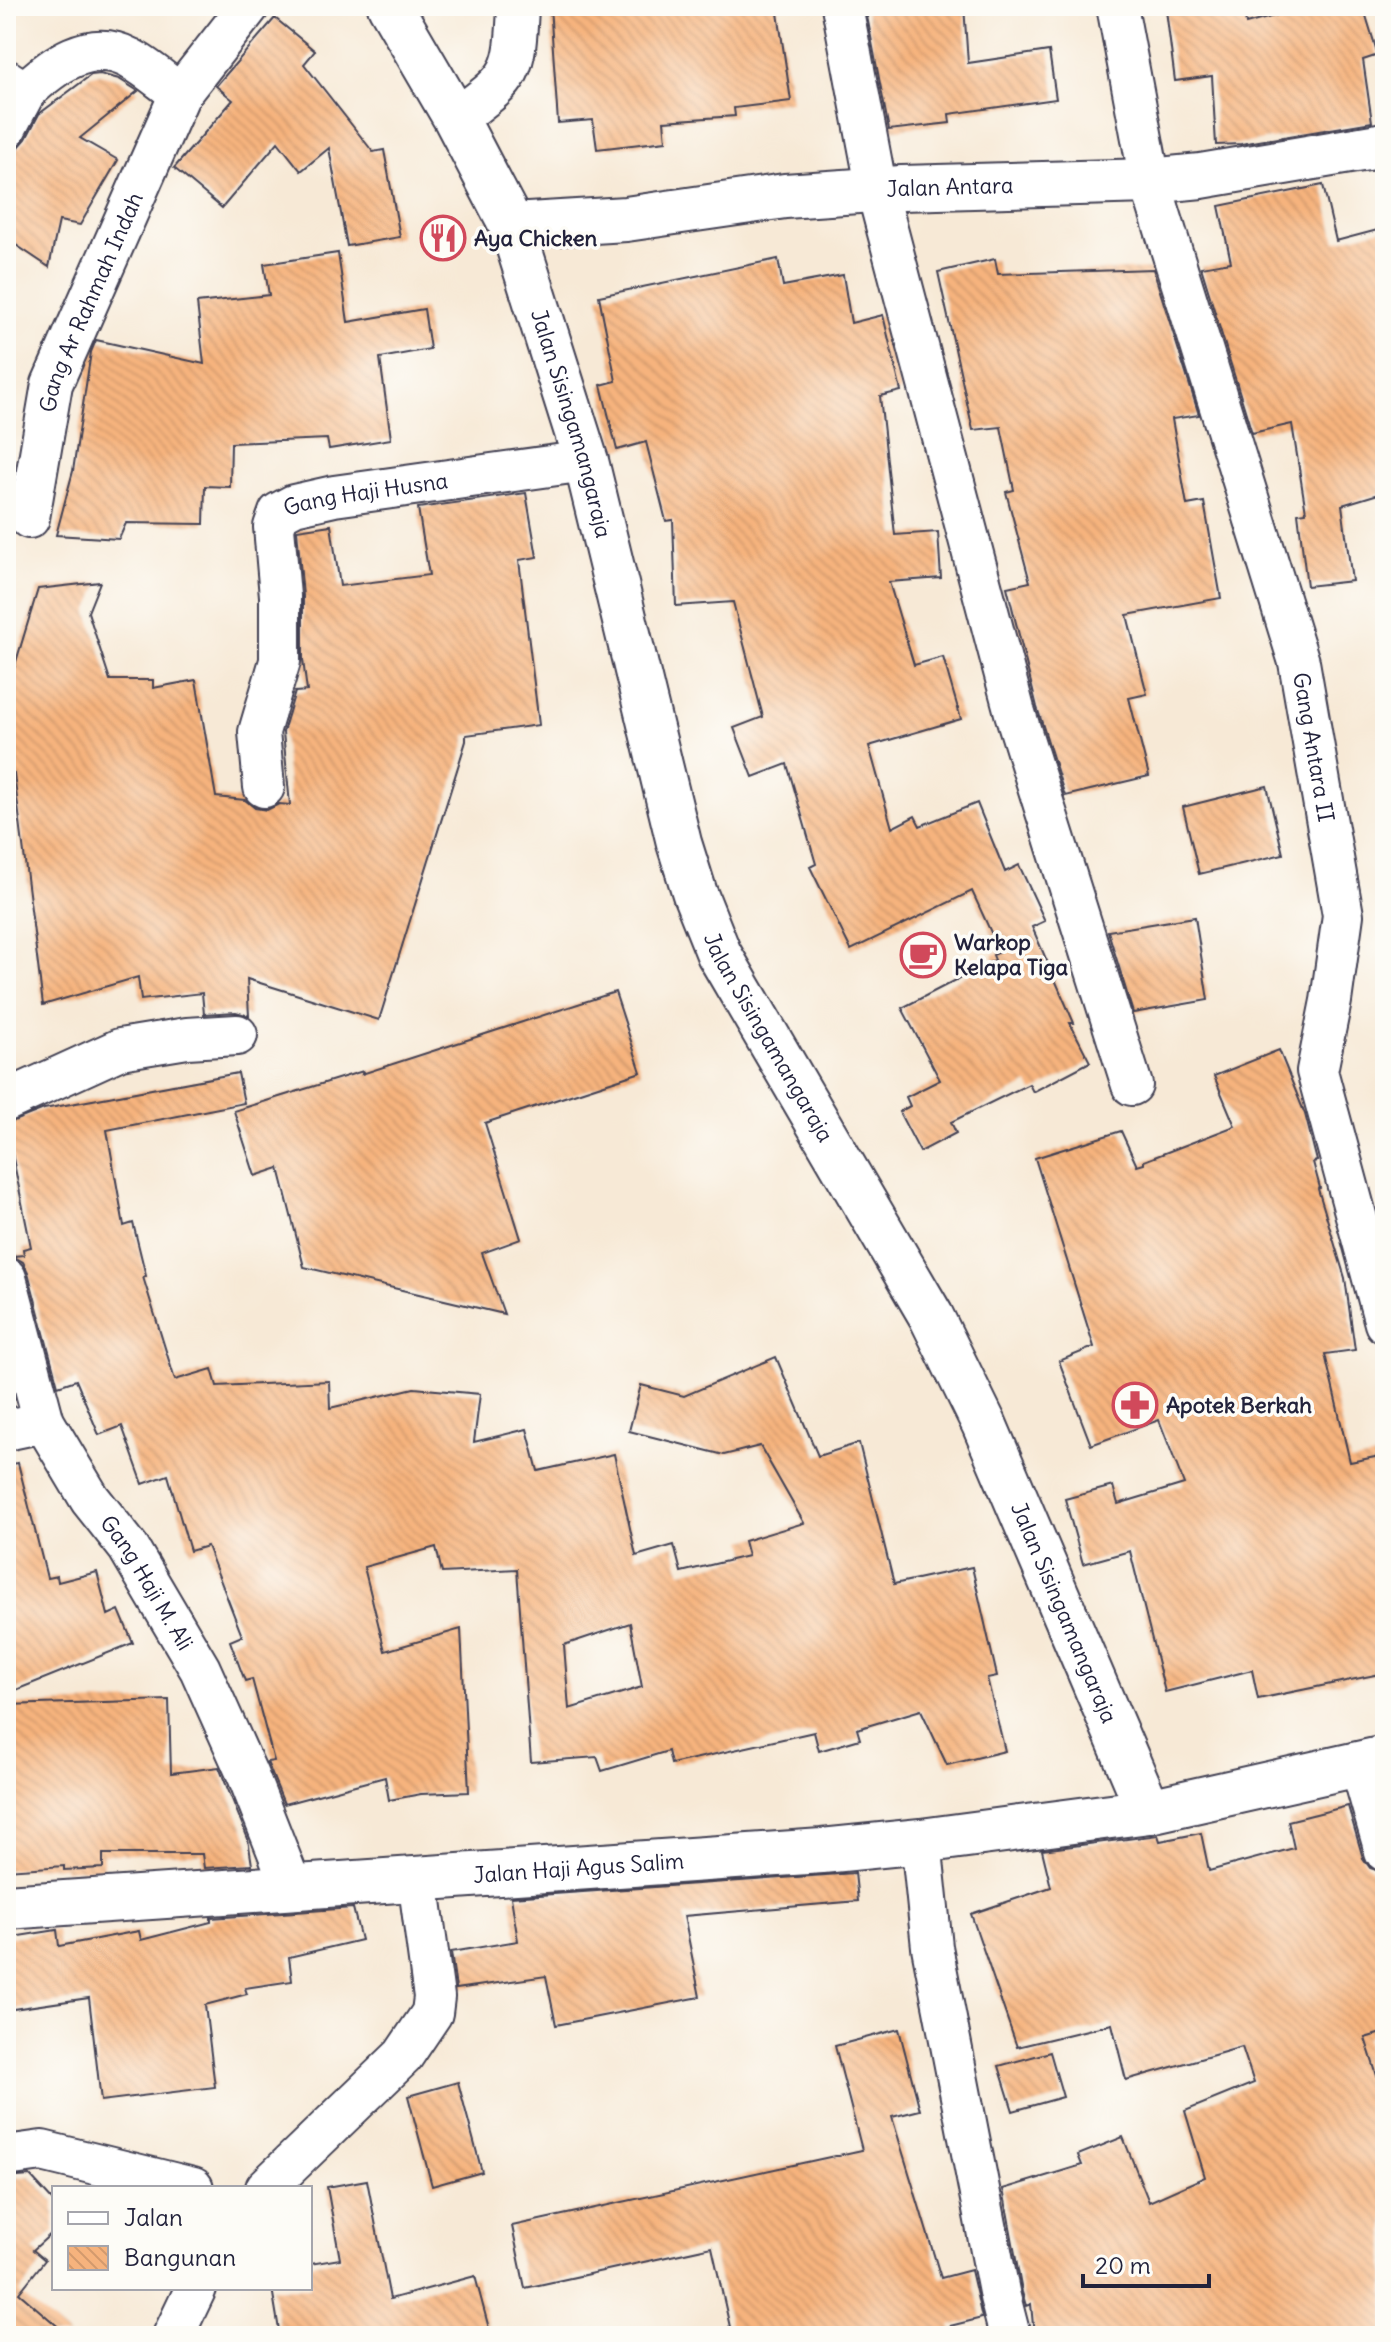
<svg xmlns="http://www.w3.org/2000/svg" width="1391" height="2342" viewBox="0 0 1391 2342" font-family="Delius,sans-serif">
	<style>
		.building { fill: url(#building-back-hatch); fill-rule: evenodd }
		.lines { fill: none; stroke-linecap: round; stroke-linejoin: round }
		.minor-casing { stroke: #424052; stroke-width: 44 }
		.tertiary-casing { stroke: #424052; stroke-width: 48 }
		.secondary-casing { stroke: #424052; stroke-width: 48 }
		.minor { stroke: #fff; stroke-width: 40 }
		.tertiary { stroke: #fff; stroke-width: 44 }
		.secondary { stroke: #fff; stroke-width: 44 }
		.labels { text-anchor: middle; stroke-width: 7; stroke-linejoin: round; paint-order: stroke }
		.street-label { font-size: 22px; fill: #22223b; stroke: #fdfcf7 }
		.poi-label { font-size: 22px; font-weight: bold; fill: #22223b; stroke: #fdfcf7; text-anchor: start }
	</style>
	<defs>
		<pattern id="building-back-hatch" width="6" height="6" patternUnits="userSpaceOnUse" patternTransform="scale(2)"><rect width="6" height="6" fill="#f6b37d"/><path d="M-1 5l2 2M0 0l6 6M5-1l2 2" fill="none" stroke="#d39a6d"/></pattern>
	</defs>
	<rect width="100%" height="100%" fill="#fdfcf7"/>
	<filter id="ink" filterUnits="userSpaceOnUse"><feTurbulence type="fractalNoise" baseFrequency=".0125" numOctaves="2"/><feDisplacementMap in="SourceGraphic" scale="16" xChannelSelector="R" yChannelSelector="G"/><feConvolveMatrix kernelMatrix="1 2 1 2 8 2 1 2 1" color-interpolation-filters="sRGB"/></filter>
	<filter id="wash" filterUnits="userSpaceOnUse"><feTurbulence type="fractalNoise" baseFrequency=".006" numOctaves="4" result="noise"/><feDisplacementMap in="SourceGraphic" scale="32" xChannelSelector="R" yChannelSelector="G"/><feGaussianBlur stdDeviation="1.8" result="paint"/><feColorMatrix in="noise" values="0 0 0 0 0 0 0 0 0 0 0 0 0 0 0 0 0 1.4 0 .05"/><feComposite in="paint" operator="in"/></filter>
	<g filter="url(#wash)">
		<rect width="100%" height="100%" fill="#f7e9d6"/>
		<g id="blocks">
			<path class="building" d="M550 6H777L791 101 734 108 735 116 664 121 666 141 597 149 593 120 558 123Z
				M865 6H964L968 63 1049 51 1056 99 949 114 950 123 889 130Z
				M1199 6H1243L1246 24 1310 6H1363L1378 55 1363 60 1372 122 1241 144 1216 145 1212 76 1175 81 1166 10Z
				M275 18 315 51 304 64 373 152 384 150 400 237 347 246 329 148 301 171 278 142 222 208 174 168 233 100 216 86Z
				M100 74 119 79 138 91 80 138 118 160 80 225 59 221 49 267 7 239 6 159 12 150 19 147 26 139 39 114 91 75Z
				M1323 185 1336 241 1385 228V492L1342 505 1352 581 1307 586 1298 513 1306 512 1292 424 1252 433 1201 267 1231 262 1219 206Z
				M338 253 348 322 424 309 430 349 380 358 391 439 329 449 327 439 231 443 230 487 205 486 204 524 126 523 119 539 56 535 73 471 91 352 96 340 204 364 197 303 269 295 264 264Z
				M778 259 783 286 843 275 851 323 883 315 901 391 880 396 895 535 938 532 941 578 889 582 914 665 943 657 961 719 869 746 892 828 915 816 920 826 977 803 1005 872 1019 865 1045 921 1032 927 1074 1023H1070L1090 1062 1033 1092 1029 1084 951 1122 956 1133 920 1152 899 1112 910 1106 906 1097 940 1080 902 1008 995 960 993 955 1000 952 972 891 851 950 810 867 816 864 787 764 753 777 734 728 763 717 733 602 676 606 673 520 666 521 646 442 617 450 601 385 616 381 599 296Z
				M995 259 998 274 1153 269 1199 415 1172 419 1187 505 1204 502 1221 598 1127 615 1147 694 1129 698 1149 776 1065 796 1037 707 1007 587 1030 582 1006 492 1014 490 1001 427 973 430 938 272Z
				M526 493 537 557 519 560 539 725 466 735V741L379 1020 247 979 249 1016 236 1012 204 1014 202 993 141 1000 138 977 43 1005 14 774 6 776V695L38 589 100 582 88 612 110 680H153V688L196 680 216 797 245 800 255 808 267 810 279 804 290 805 283 732 295 692 307 691 303 660V596L297 530 331 525 340 586 429 575 418 508Z
				M1267 786 1283 854 1199 874 1183 807Z
				M1195 917 1208 1000 1133 1013 1108 931Z
				M615 992 641 1072 485 1123 521 1239 482 1253 504 1314 304 1267 279 1168 255 1176 234 1111 363 1071 362 1074Z
				M1279 1050 1305 1114 1317 1161 1313 1162 1320 1188 1318 1189 1345 1278 1355 1350 1325 1354 1350 1462 1385 1455V1673L1258 1699 1252 1670 1165 1692 1130 1551 1083 1564 1065 1499 1113 1486 1118 1504 1184 1484 1159 1420 1091 1445 1059 1361 1094 1347 1035 1158 1121 1131 1137 1166 1144 1164V1161L1235 1126 1214 1076Z
				M238 1073 244 1103 107 1130 124 1226 133 1223 146 1276 143 1277 175 1380 212 1369 217 1386 329 1381 330 1408 414 1388 480 1394 474 1442 527 1429 538 1471 614 1454 636 1556 674 1545 681 1572 748 1556 744 1541 804 1523 760 1446 724 1455 629 1431 641 1385 684 1396 776 1357 818 1456 859 1443 894 1584 972 1567 997 1676 987 1678 1005 1751 947 1765 921 1710 857 1729 860 1739 819 1751 814 1732 671 1764 668 1751 602 1771 597 1757 531 1762 517 1569 442 1573 436 1547 364 1567 385 1651 461 1629 469 1792 421 1794 389 1800 385 1777 284 1804 267 1762 274 1761 252 1679 245 1681 230 1641 242 1636 207 1546 190 1551 168 1475 143 1484 122 1426 99 1435 76 1380 58 1386 28 1272 23 1262 13 1256 24 1255 23 1249 31 1247 6 1124 44 1109ZM630 1623 642 1687 569 1709 564 1645Z
				M6 1368 14 1400 6 1402Z
				M18 1463 47 1578 57 1576 58 1582 97 1572 108 1615 119 1610 133 1643 6 1694V1465Z
				M169 1700 171 1773 219 1767 248 1839 252 1865 204 1868 202 1854H103V1868L64 1870V1866L6 1870V1705Z
				M1348 1806 1363 1858 1370 1868 1385 1873V2032L1365 2038 1385 2101V2336H1034L1031 2304 1026 2306 1022 2292 1003 2189 1082 2165 1078 2155 1123 2137 1149 2202 1205 2177 1185 2111 1254 2083 1242 2047 1126 2080 1112 2024 1017 2047 971 1914 1051 1887 1042 1850 1158 1835 1160 1841 1201 1833 1209 1871 1294 1848 1288 1821Z
				M855 1873 858 1901 684 1916 700 1997 556 2025 546 1976 456 1989 451 1952 518 1941 511 1897Z
				M353 1908 361 1940 289 1957 292 1981 245 1988 247 1994 205 2005 215 2087 101 2101 89 1998 6 2010V1938L57 1930 59 1946 139 1931 141 1940 211 1922V1918Z
				M899 2029 920 2110 892 2117 941 2278 971 2270 982 2318 950 2326 953 2336H732L712 2247 525 2288 512 2226 862 2150 835 2046Z
				M1050 2052 1063 2097 1013 2111 999 2066Z
				M458 2082 482 2172 432 2186 408 2096Z
				M30 2176 54 2202V2231L33 2250 45 2260 19 2293 69 2336H6V2178Z
				M367 2180 390 2299 475 2276 491 2336H280L272 2288H310V2264L340 2259 327 2187Z"/>
		</g>
	</g>
	<g filter="url(#ink)">
		<use href="#blocks" fill-opacity="0" stroke="#424052" stroke-width="2"/>
		<g class="lines">
			<g class="minor-casing">
				<g id="minor">
					<path d="M842 6 877 191 1015 713 1132 1085"/>
					<path id="s1" d="M1117 6 1150 181 1299 662 1343 915 1331 1001 1317 1071 1385 1323"/>
					<path d="M6 80 25 92C52 66 90 37 129 58 147 67 163 82 180 94"/>
					<path d="M456 119C512 76 515 78 518 6"/>
					<path d="M6 128 25 92"/>
					<path id="s2" d="M29 518 52 384 180 94 249 6"/>
					<path id="s3" d="M264 787 259 732 280 661V596L274 527 279 513 294 505 334 496 586 461"/>
					<path d="M6 1101 120 1049 187 1038 237 1035"/>
					<path id="s4" d="M6 1278 44 1422 90 1499 128 1547 200 1669 248 1776 292 1888"/>
					<path d="M6 1430 44 1422"/>
					<path d="M1360 1764 1385 1851"/>
					<path d="M921 1841 932 1947 1000 2297 1010 2336"/>
					<path d="M6 2156 42 2151 193 2188"/>
					<path d="M266 2188 403 2056 432 2013 434 1997 418 1879"/>
					<path d="M173 2336 196 2288"/>
				</g>
			</g>
			<g class="tertiary-casing">
				<g id="tertiary">
					<path id="s5" d="M512 226 626 219 785 196 902 188 1150 181 1201 176 1385 145"/>
					<path id="s6" d="M6 1907 822 1851 921 1841 1149 1811"/>
				</g>
			</g>
			<g class="secondary-casing">
				<g id="secondary">
					<path id="s7" d="M390 6 456 119 512 226 586 461 679 843 695 894 719 954 931 1316 984 1424 1149 1811 1385 1758"/>
				</g>
			</g>
			<use href="#minor" class="minor"/>
			<use href="#tertiary" class="tertiary"/>
			<use href="#secondary" class="secondary"/>
		</g>
	</g>
	<defs>
		<g id="restaurant-ring" transform="scale(2.3)"><circle r="9.5" fill="#fdfcf7" stroke="#d1495b" stroke-width="1.5"/><path d="M-5-6h1v4h1v-4h1v4h1v-4h1v5L-1.5 .5V6h-2V.5L-5-1ZM5-6V6H3V1.5H1.5Q1.5-4 5-6Z" fill="#d1495b"/></g>
		<g id="cafe-ring" transform="scale(2.3)"><circle r="9.5" fill="#fdfcf7" stroke="#d1495b" stroke-width="1.5"/><path d="M-5.5-4.5H6V0H3Q3 3.5 0 3.5H-2.5Q-5.5 3.5-5.5 0ZM3-3.2v2h1.7v-2ZM-6 4.5H4V6H-6Z" fill="#d1495b"/></g>
		<g id="pharmacy-ring" transform="scale(2.3)"><circle r="9.5" fill="#fdfcf7" stroke="#d1495b" stroke-width="1.5"/><path d="M-2-6h4v4h4v4h-4v4h-4v-4h-4v-4h4Z" fill="#d1495b"/></g>
	</defs>
	<g fill-rule="evenodd">
		<use href="#restaurant-ring" x="443" y="238"/>
		<use href="#cafe-ring" x="923" y="955"/>
		<use href="#pharmacy-ring" x="1135" y="1405"/>
	</g>
	<g class="labels">
		<g class="street-label">
			<text dy="8" stroke="none"><textPath href="#s5" startOffset="440">Jalan Antara</textPath></text>
			<text dy="8" stroke="none"><textPath href="#s2" startOffset="226">Gang Ar Rahmah Indah</textPath></text>
			<text dy="8" stroke="none"><textPath href="#s7" startOffset="458">Jalan Sisingamangaraja</textPath></text>
			<text dy="8" stroke="none"><textPath href="#s3" startOffset="368">Gang Haji Husna</textPath></text>
			<text dy="8" stroke="none"><textPath href="#s1" startOffset="768">Gang Antara II</textPath></text>
			<text dy="8" stroke="none"><textPath href="#s7" startOffset="1106">Jalan Sisingamangaraja</textPath></text>
			<text dy="8" stroke="none"><textPath href="#s4" startOffset="340">Gang Haji M. Ali</textPath></text>
			<text dy="8" stroke="none"><textPath href="#s7" startOffset="1754">Jalan Sisingamangaraja</textPath></text>
			<text dy="8" stroke="none"><textPath href="#s6" startOffset="574">Jalan Haji Agus Salim</textPath></text>
		</g>
		<g class="poi-label">
			<text x="474" y="246">Aya Chicken</text>
			<text x="954" y="950">Warkop<tspan x="954" dy="25">Kelapa Tiga</tspan></text>
			<text x="1166" y="1413">Apotek Berkah</text>
		</g>
	</g>
	<rect width="1391" height="2342" fill="none" stroke="#fdfcf7" stroke-width="32"/>
	<rect x="52" y="2186" width="260" height="104" fill="#fdfcf7" stroke="#a5a5ac" stroke-width="2"/>
	<rect x="68" y="2212" width="40" height="12" fill="#ffffff" stroke="#a5a5ac" stroke-width="2"/>
	<text x="124" y="2226" font-size="24" fill="#22223b">Jalan</text>
	<rect x="68" y="2246" width="40" height="24" fill="url(#building-back-hatch)" stroke="#a5a5ac" stroke-width="2"/>
	<text x="124" y="2266" font-size="24" fill="#22223b">Bangunan</text>
	<path d="M1083 2274v12h126v-12" fill="none" stroke="#22223b" stroke-width="4"/>
	<text x="1095" y="2274" font-size="24" fill="#22223b" stroke="#fdfcf7" stroke-width="6" paint-order="stroke">20 m</text>
</svg>
